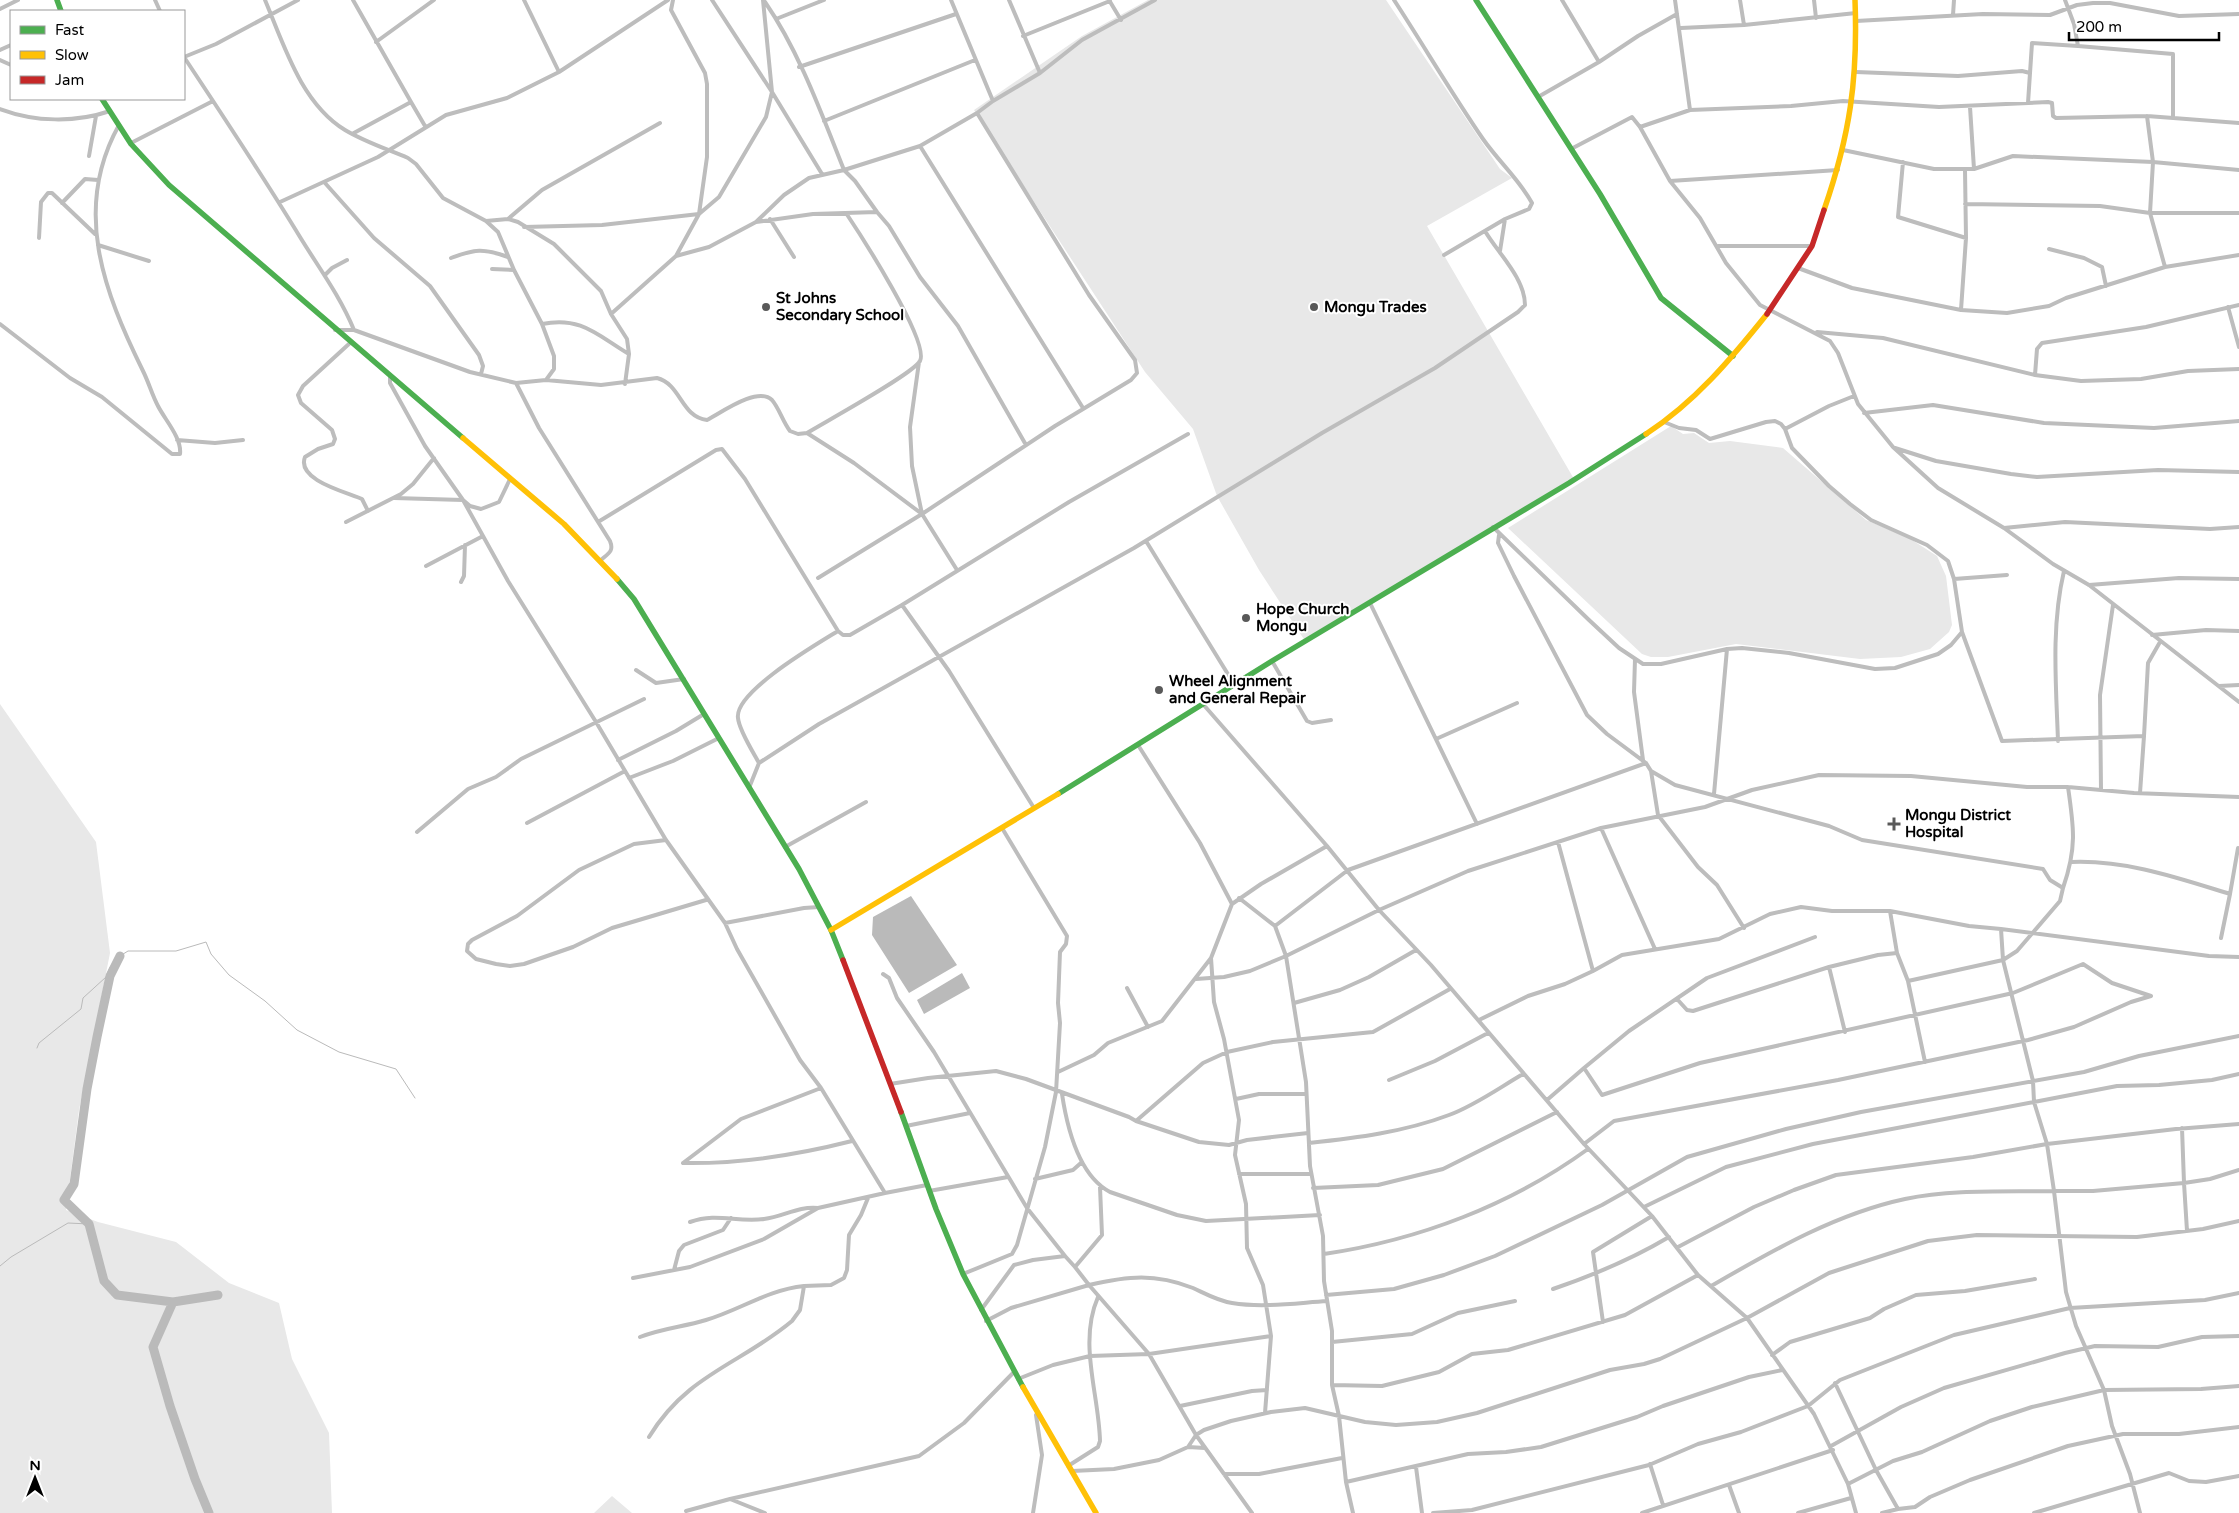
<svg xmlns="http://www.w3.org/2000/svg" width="2239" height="1513" viewBox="0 0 2239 1513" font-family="'Varela Round',sans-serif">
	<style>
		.green { fill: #e8e8e8 }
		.water { fill: #bababa }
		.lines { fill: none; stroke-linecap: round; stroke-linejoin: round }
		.stream { stroke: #bababa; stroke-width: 1 }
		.river { stroke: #bababa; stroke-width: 9 }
		.street { stroke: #bdbdbd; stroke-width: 4 }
		.fast { stroke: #4caf50; stroke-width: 5.5 }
		.slow { stroke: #ffc107; stroke-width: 5.5 }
		.jam { stroke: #c62828; stroke-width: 5.5 }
		.poi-dot { fill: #595959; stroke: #fff; stroke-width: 2 }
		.labels { text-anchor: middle; stroke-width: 4; stroke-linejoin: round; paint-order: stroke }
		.poi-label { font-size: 15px; font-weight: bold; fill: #000; stroke: #fff; text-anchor: start }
	</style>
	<rect width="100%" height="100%" fill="#fff"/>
	<path class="green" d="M1148 0H1386L1500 169 1512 178 1427 226 1574 479 1305 641 1259 570 1217 496 1193 429 1145 372 974 110 1082 36Z
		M1671 426 1683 434 1694 433 1709 443 1730 441 1783 448 1866 520 1909 538 1937 556 1946 576 1952 625 1949 632 1930 649 1901 657 1860 659 1736 644 1668 657H1651L1642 654 1508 528Z
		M0 704 96 842 110 953 79 1110 66 1210 98 1222 176 1242 229 1283 279 1303 292 1359 329 1433 332 1513H0Z
		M612 1496 632 1513H594Z"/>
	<path class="water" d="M911 896 957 965 909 993 872 935 873 917Z
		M962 973 970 988 924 1014 917 1000Z"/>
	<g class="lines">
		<path class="stream" d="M37 1048 39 1043 81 1009 83 998 106 977 110 967 120 956 128 951H176L206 942 211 954 229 975 265 1001 297 1030 339 1052 396 1069 415 1098
			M0 1266 11 1257 68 1223 89 1224"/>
		<path class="river" d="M120 956 110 976 97 1037 87 1089 74 1184 64 1200 89 1224 104 1281 117 1295 173 1302 218 1295
			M173 1302 153 1347 170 1406 195 1479 209 1513"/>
		<path class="street" d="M155 0 160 11
			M265 0C284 45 301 103 345 130 365 142 387 149 408 158L416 164 443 198 486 221 498 232 514 270 542 324 554 356V369L546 380
			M524 0 559 72
			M712 0 772 92 822 174
			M951 0 993 101
			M1009 0 1040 73
			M1109 0 1121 20
			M1394 0C1424 46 1452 94 1483 139 1499 162 1519 179 1532 203L1529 209 1505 219 1444 255
			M1562 0 1599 62
			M1675 0 1690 110
			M1740 0 1744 25
			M1814 0 1816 18
			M2065 0 2074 24 2078 46 2173 54V118
			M765 2C799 51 822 115 844 170L855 181 877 212
			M0 9 18 0
			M1953 15 1954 0
			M776 19 824 0
			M1856 21 1983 14 2050 15 2077 5 2093 3H2110L2179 16 2239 14
			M1681 28 1744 25 1856 13
			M1023 36 1110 1
			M376 42 434 0
			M0 50 11 45
			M184 57C223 116 263 176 300 237 319 268 340 296 354 330
			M184 57 216 44 298 0
			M0 60 11 65
			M799 67 956 14
			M1856 72 1958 76 2022 71 2030 73 2032 43 2078 46
			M1538 97 1599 62 1638 36 1677 14
			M411 102 425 126
			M2028 103 2030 73
			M0 109C35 122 75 123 110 111
			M2147 116 2153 162 2150 213 2165 267
			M824 121 975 60
			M1640 127 1670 181 1838 170
			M352 134 411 102 353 0
			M131 143 213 101
			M920 146 1083 408
			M1571 149 1632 117 1640 127 1690 110 1791 106 1843 101 1939 107 2048 102 2052 103 2053 116 2056 118 2147 116 2239 123
			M1843 150 1934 169H1974L1970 107
			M89 156 96 116
			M1903 162 1898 217 1966 238
			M1974 169 2013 156 2153 162 2239 170
			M1670 181 1700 218 1726 263 1760 305 1830 341 1838 353 1858 404 1893 447 1938 488 2004 528 2053 564 2089 585 2239 702
			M325 183 374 238 430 286 479 355 483 366 481 374
			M280 202 378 157 446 115 507 98 559 72 668 0
			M62 203 85 179 98 180
			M1965 204 2100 206 2150 213H2239
			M508 219 542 190 660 123
			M770 219 794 257
			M486 221 508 219 518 222 554 244 601 291 611 314 627 339 629 354 625 384
			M756 222 784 195 809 178 844 170 920 146 977 113 993 101 1040 73 1082 40 1155 0
			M524 227 602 225 699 214 719 197 766 117 772 92 763 0
			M39 238 41 202 48 193H52L95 234
			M98 245 149 261
			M1718 246H1812
			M2049 249 2084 258 2102 267 2106 286
			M1500 251 1505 219
			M676 256 709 247 756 222 813 214 877 212 889 226 920 277 958 326 1026 445
			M451 258C475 249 483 248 508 257
			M1798 268 1852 288 1961 310 2007 313 2049 306 2066 298 2165 267 2239 255
			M492 269 514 270
			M325 275 332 268 347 260
			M2228 307 2239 347
			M1961 310 1966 238 1965 170
			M611 314 676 256 699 214 707 157V84L705 73 671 10 673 0
			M0 324 70 378 102 397 172 454H180C182 438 165 420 158 406 152 395 149 383 143 371 104 292 72 209 119 125
			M542 324C581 316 597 335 629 354
			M335 330H354L470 372 516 383 546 380 601 385 657 378C681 384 681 417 707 420 722 412 758 386 772 400 779 408 783 422 790 431L798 434 807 433C825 422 913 374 920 361 930 342 860 234 846 213
			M1817 332 1883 338 2035 375 2081 381 2141 379 2188 371 2239 369
			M350 343 303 386 298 395 301 403 332 430 335 439 333 444 318 449 305 457C296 480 346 492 362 499L368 511
			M919 362 910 427 912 466 922 514
			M2035 375 2037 349 2042 343 2146 327 2239 305
			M390 377V383L425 446 463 500 508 581 596 722 666 840 725 923 737 949 800 1060 821 1088 885 1193 927 1185
			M516 383 539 428 610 541C614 551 609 553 601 560
			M1864 413 1933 405 2044 423 2154 428 2239 421
			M1785 429 1829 406 1854 396
			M807 433 854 463 922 514 957 570
			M177 440 215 443 243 440
			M1895 448 1936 461 2011 474 2037 477 2158 470 2239 472
			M394 498 463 500 470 506 481 509 499 502 510 479
			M346 522 401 494 413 484 434 458
			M598 522 716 450 722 449 745 479 838 631 843 635H850L902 605 1069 502 1188 434
			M1493 527 1589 620 1619 648 1643 664H1661L1727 649 1742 648 1789 653 1875 669 1895 668 1938 654 1951 645 1962 632 1954 579 1948 561 1927 545 1871 520 1850 504 1829 486 1792 448 1785 429 1781 424 1775 421 1766 422 1710 439 1696 430 1679 428 1664 422
			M2004 528 2065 522 2210 529 2239 527
			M1499 535 1498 543 1514 576 1587 715 1607 734 1646 763 1651 771 1675 785 1829 826 1862 840 2043 869 2050 880 2063 888 2060 901 2017 951 2003 960 1908 981
			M1146 541 1234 684
			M426 566 483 536
			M818 578 922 514 1055 426 1131 380 1137 373 1135 360 1089 295 977 113
			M1954 579 2007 575
			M461 582 464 576 465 545
			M2089 585 2179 578 2239 579
			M1370 603 1477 824
			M902 605 949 671 1034 808
			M1962 632 2002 741 2144 736 2148 663 2160 642
			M2152 635 2206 630 2239 631
			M1635 659 1634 692 1643 760
			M1272 661 1307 721 1312 723 1331 720
			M636 670 656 683 684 679
			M2219 686 2239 685
			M1202 703 1327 846 1379 910 1431 965 1584 1144 1652 1216 1698 1275 1747 1318 1814 1414 1848 1484 1856 1513
			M1436 739 1517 703
			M2058 741C2056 684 2051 626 2064 571
			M1138 745 1200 843 1232 904
			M618 760 676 731 704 714
			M759 763C753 752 739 730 738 718 734 692 817 644 838 631
			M1651 771 1658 815 1698 867 1717 885 1744 928
			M629 778 673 761 719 738
			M749 788 759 763 819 724 1134 548 1322 433 1435 368 1518 312 1525 305C1525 278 1497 252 1485 231
			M2101 790 2100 695 2113 605
			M2140 793 2144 736
			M1714 794 1727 649
			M527 823 625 771
			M1601 828 1655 949
			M417 832 468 789 496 777 521 759 644 699
			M666 840 634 844 579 870 517 916 472 940 468 944 467 951 476 959 496 964 510 966 524 964 573 947 612 928 706 900
			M1558 842 1593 971
			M785 847 866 802
			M2072 862C2127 860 2178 878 2230 894L2238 848
			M2063 888C2077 848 2074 828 2068 787
			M1239 898 1275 926 1286 956 1306 1082 1310 1166 1323 1236 1324 1281 1332 1331V1385L1339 1416 1346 1482 1353 1513
			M725 923 804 908 819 907
			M1275 926 1348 870 1646 763
			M2001 929 2209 956 2239 957
			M2221 938 2230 894
			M1897 953 1908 981 1925 1062
			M1211 958 1214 1002 1224 1039 1239 1120 1235 1155 1246 1204 1247 1248 1263 1285 1271 1336 1265 1413
			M1829 967 1845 1032
			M883 974 889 978 897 998 934 1052 1027 1208 1065 1256 1033 1260 1014 1265 981 1310
			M1196 979 1224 977 1250 971 1286 956 1379 910 1468 871 1601 828 1705 807 1752 790 1819 775 1911 776 2027 787H2068L2134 793 2239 797
			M1127 988 1148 1027
			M1677 999 1687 1010 1693 1011 1829 967 1878 955 1897 953 1890 911
			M1294 1003 1340 990 1369 977 1416 950
			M1479 1020 1528 996 1565 984 1593 971 1622 955 1719 939 1770 914 1801 907 1832 911H1890L1969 926 2001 929 2003 960 2033 1081 2034 1102 2117 1086 2159 1085 2212 1080 2239 1074
			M1584 1068 1629 1031 1707 978 1815 937
			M1058 1072 1094 1055 1108 1043 1162 1021 1211 958 1232 904 1261 884 1327 846
			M1389 1080 1435 1061 1488 1033
			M890 1084 928 1078 996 1071 1026 1079 1129 1117 1136 1121 1199 1142 1229 1145 1247 1140 1308 1133
			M1062 1094C1067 1127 1078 1175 1110 1192L1177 1215 1206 1221 1320 1215
			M1236 1099 1259 1094H1306
			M1547 1100 1584 1068 1602 1095 1700 1063 2013 993 2083 964 2112 983 2151 996 2131 1002 2074 1027 2028 1040 1838 1080 1614 1121 1584 1144
			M1136 1121 1203 1063 1227 1052 1273 1042 1373 1032 1450 989
			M906 1126 970 1113
			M1309 1143C1356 1138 1404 1132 1449 1115 1474 1106 1499 1088 1523 1074
			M683 1163C740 1164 797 1155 852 1141
			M683 1163 741 1119 821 1088
			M1239 1174H1311
			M1035 1179 1073 1170 1082 1162
			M1100 1187 1102 1235 1075 1267 1089 1285C1128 1276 1155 1273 1193 1288 1206 1294 1218 1301 1232 1303 1263 1308 1296 1303 1327 1301
			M1313 1188 1378 1185 1443 1169 1557 1112
			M929 1191 1008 1177
			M1644 1207 1726 1167 1813 1144 2034 1102 2047 1144 1973 1157 1836 1175 1794 1190 1754 1207 1678 1247
			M690 1222C717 1212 737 1223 764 1219 783 1217 798 1206 818 1208
			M2187 1231 2184 1183 2210 1179 2239 1170
			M1324 1254C1419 1240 1511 1205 1588 1149
			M1065 1256 1075 1267
			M674 1270 679 1251 684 1245 723 1230 731 1218
			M963 1274 1012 1254 1017 1245 1045 1147 1056 1092 1060 1023 1058 1003 1060 952 1066 944 1067 936 1002 828
			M633 1278 690 1267 764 1239 818 1208 885 1193
			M1711 1286C1772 1251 1835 1214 1905 1199 1953 1189 2005 1192 2054 1191L2047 1144 2176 1129 2239 1124
			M1553 1289C1594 1275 1632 1259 1669 1237
			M1326 1295 1394 1289 1444 1275 1495 1256 1602 1205 1687 1157 1786 1129 1861 1112 2084 1072 2139 1056 2239 1036
			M986 1321 1011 1308 1089 1285 1149 1354 1196 1435 1252 1513
			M1603 1322 1593 1252 1652 1216
			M640 1337C663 1328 683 1327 706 1320 740 1310 767 1290 804 1286
			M1332 1342 1412 1334 1458 1313 1515 1301
			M1772 1355 1790 1342 1870 1318 1884 1309 1916 1295 1965 1291 2035 1279
			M1018 1379 1053 1365 1090 1356 1149 1354 1271 1336
			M1835 1383 1876 1470 1898 1509 1915 1507 1930 1497 1970 1480 2068 1446 2123 1434H2179L2239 1427
			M1332 1385 1382 1386 1439 1372 1472 1354 1508 1350 1625 1315 1698 1275
			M1180 1406 1252 1391 1267 1390
			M649 1437C687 1374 741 1364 792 1321L800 1310 804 1286 831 1285 844 1278 847 1270 849 1235 861 1215 868 1198
			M1831 1446 1901 1407 1944 1388 2065 1353 2095 1346 2158 1347 2202 1337 2239 1336
			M1188 1447 1205 1448
			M1650 1464 1663 1505
			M1068 1466 1098 1447 1100 1441C1099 1394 1078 1343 1098 1297
			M1416 1467 1422 1513
			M1072 1471 1114 1469 1159 1460 1188 1447 1196 1435 1204 1430 1231 1421 1271 1412 1305 1408 1365 1422 1396 1425 1437 1422 1477 1413 1610 1370 1644 1364 1660 1359 1747 1318 1829 1273 1928 1241 1977 1235 2137 1237 2203 1229 2239 1221
			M1224 1474H1259L1342 1458
			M1346 1482 1468 1454 1506 1452 1541 1447 1637 1417 1663 1406 1749 1377 1782 1370
			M1848 1484 1893 1461 1922 1452 1990 1421 2032 1407 2104 1390 2201 1389 2239 1386
			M1729 1485 1739 1513
			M730 1499 765 1513
			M686 1511 730 1499 919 1456 964 1423 1014 1372
			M1033 1513 1042 1455 1036 1415
			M1433 1513 1472 1510 1649 1465 1698 1444 1741 1432 1808 1406 1840 1380 1954 1335 2070 1308 2205 1300 2239 1293
			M1642 1513 1833 1450
			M1798 1513 1851 1498
			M1882 1513 1898 1509
			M2034 1513 2169 1473 2189 1481 2206 1482 2239 1476
			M2140 1513 2130 1474 2112 1426 2104 1390 2076 1326 2066 1292 2054 1191H2093L2184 1183 2182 1128"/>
		<path class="fast" d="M57 0 61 11
			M1476 0 1600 194 1661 298 1733 356
			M102 99 131 144 169 185 463 438
			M617 579 634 599 799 869 831 930 843 960
			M1058 794 1272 661 1569 483 1646 434
			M901 1112 936 1209 963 1274 1023 1387"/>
		<path class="slow" d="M1824 210C1850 135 1858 79 1855 0
			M1646 434C1695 402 1731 359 1767 314
			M463 438 564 524 617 579
			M831 930 1058 794
			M1023 1387 1096 1513"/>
		<path class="jam" d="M1767 314 1812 246 1824 210
			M843 960 901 1112"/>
	</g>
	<g class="poi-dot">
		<circle cx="766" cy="307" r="5"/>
		<circle cx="1314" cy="307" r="5"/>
		<circle cx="1246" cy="618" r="5"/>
		<circle cx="1159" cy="690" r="5"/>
		<path d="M1891.5 816.5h5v5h5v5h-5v5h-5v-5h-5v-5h5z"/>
	</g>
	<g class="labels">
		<g class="poi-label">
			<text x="776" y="303">St Johns<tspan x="776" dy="17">Secondary School</tspan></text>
			<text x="1324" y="312">Mongu Trades</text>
			<text x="1256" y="614">Hope Church<tspan x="1256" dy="17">Mongu</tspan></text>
			<text x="1169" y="686">Wheel Alignment<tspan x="1169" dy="17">and General Repair</tspan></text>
			<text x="1905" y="820">Mongu District<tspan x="1905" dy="17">Hospital</tspan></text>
		</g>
	</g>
	<rect x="10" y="10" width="175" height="90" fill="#ffffff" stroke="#999999"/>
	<rect x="20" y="26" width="25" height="8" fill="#4caf50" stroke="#999999"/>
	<text x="55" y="35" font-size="15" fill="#000000">Fast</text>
	<rect x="20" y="51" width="25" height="8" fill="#ffc107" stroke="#999999"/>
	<text x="55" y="60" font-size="15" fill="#000000">Slow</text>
	<rect x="20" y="76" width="25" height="8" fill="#c62828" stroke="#999999"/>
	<text x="55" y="85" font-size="15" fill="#000000">Jam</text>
	<g transform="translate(35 1478)" stroke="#ffffff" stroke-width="4" paint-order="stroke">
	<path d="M0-4L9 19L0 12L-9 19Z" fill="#000000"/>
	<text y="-8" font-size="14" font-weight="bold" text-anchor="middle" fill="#000000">N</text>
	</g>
	<path d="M2069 32v8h150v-8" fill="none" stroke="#000000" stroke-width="2.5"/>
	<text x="2076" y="32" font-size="15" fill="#000000" stroke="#ffffff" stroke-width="4" paint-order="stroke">200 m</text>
</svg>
